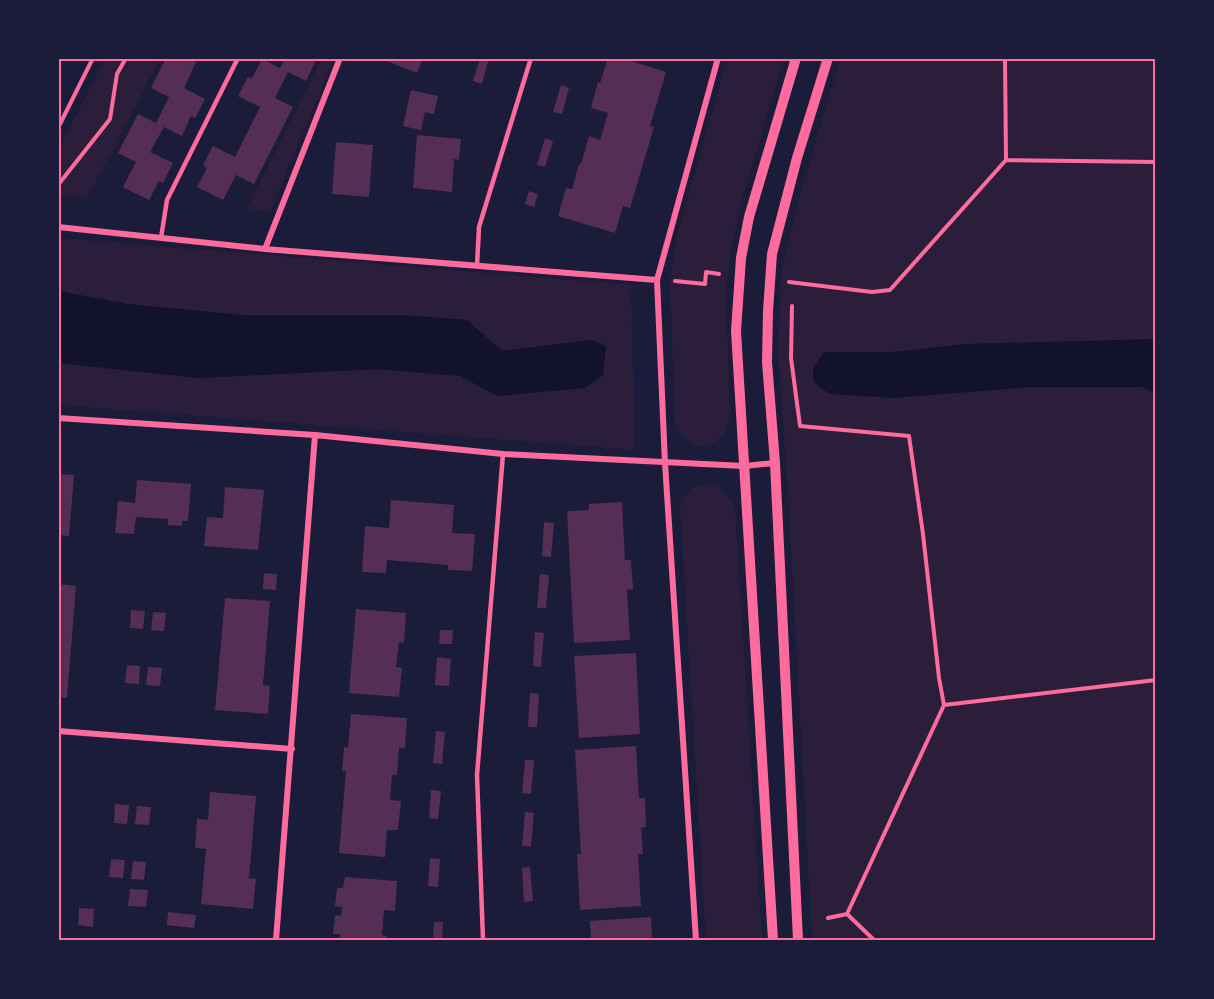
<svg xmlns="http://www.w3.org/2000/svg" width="1214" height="999" viewBox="0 0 1214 999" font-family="'Space Grotesk',sans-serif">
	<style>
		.green { fill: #2a1e3b }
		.water { fill: #12122b }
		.building { fill: #542f53 }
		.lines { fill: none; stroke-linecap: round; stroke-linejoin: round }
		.path { stroke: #ff6b9d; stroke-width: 4 }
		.service { stroke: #ff6b9d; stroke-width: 4.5 }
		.minor { stroke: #ff6b9d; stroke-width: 6 }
		.tertiary { stroke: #ff6b9d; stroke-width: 10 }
		.neatline { fill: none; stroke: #ff6b9d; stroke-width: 2 }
	</style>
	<rect width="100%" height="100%" fill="#1b1b3a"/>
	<path class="green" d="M322 58 334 59 270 212 247 209Z
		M105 59H160L88 197 59 195 58 150Z
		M727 59H784L742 200 732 246 726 290 730 418C728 423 727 429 724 433 723 435 719 438 717 440 701 455 686 441 675 428L670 282 677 236Z
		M840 59H1155V940H812L788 493 778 353 781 275 799 199Z
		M58 238 631 285 635 450 59 405V363L198 378 377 369 460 376 498 396 592 340 502 351 467 320 403 315H241L127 304 59 291Z
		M709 484C725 488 727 495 735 509L762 940H706L680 509C686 491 689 485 709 484Z"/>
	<path class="water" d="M58 291 127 304 241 315H403L467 320 502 351 592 340 606 346 603 375 585 388 498 396 460 376 377 369 198 378 59 363Z
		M1155 339V405V394L1142 387H1029L894 398 831 394 820 388 813 381V369L824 352H893L965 344Z"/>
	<path class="building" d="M166 58H188L196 62 184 88 205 99 195 118 191 116 182 136 164 127 150 152 173 163 163 183 159 181 149 200 123 187 136 162 118 153 138 114 156 123 169 97 151 88Z
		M285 58H317L306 81 288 72 275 98 293 107 254 184 236 175 223 200 197 187 207 168 203 165 213 146 235 157 260 107 238 96 248 77 252 78 262 59 280 68Z
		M379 58H423L417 73Z
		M480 58H489L482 84 473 81Z
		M608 58H622L666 72 650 126 654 127 630 208 623 206 615 233 558 216 566 188 572 189 579 164H581L589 136 600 140 608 113 591 108 598 82 600 83Z
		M561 85 569 88 562 114 553 112Z
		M411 90 438 96 434 114 425 112 421 130 403 126Z
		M417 135 461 139 459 160 454 159 452 192 413 188Z
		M545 138 553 141 545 167 537 165Z
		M336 142 373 145 369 197 332 194Z
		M529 191 538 194 534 207 525 204Z
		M58 474 74 475 69 536 58 535Z
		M137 480 191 484 188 521H182V526L168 525V519L136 517 134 534 115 533 118 501 135 503Z
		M225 487 264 490 258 550 204 546 207 517 223 518Z
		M391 500 454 505 452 533 475 534 472 571 448 570V565L387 560 386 573 362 572 365 526 389 528Z
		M622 502 625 560H631V562L633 589 627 590 630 640 574 643 567 511 589 510V504Z
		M544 522 554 523 551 557 542 556Z
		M264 573 277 574 276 590 263 589Z
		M540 574 549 575 546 608H537Z
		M58 584 76 586 67 698 58 697Z
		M225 598 270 601 263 685 270 686 268 714 215 710Z
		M356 609 406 613 404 641V643L399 642 396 667 402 668 399 697 349 693Z
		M131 610 145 611 143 629 130 628Z
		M153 612 166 613 164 631 151 630Z
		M440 630H453L452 644H439Z
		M535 632 544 633 541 667 533 666Z
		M636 653 640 734 579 738 574 656Z
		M437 657 451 659 449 686 435 685Z
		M127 665 140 666 139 684 125 683Z
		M148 667 162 668 160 686 146 685Z
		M530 693 539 694 537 727H528Z
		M351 714 407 718 405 748H399L397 775H392L390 800 401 801 398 830H387L385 857 339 853 346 771H342L344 747 348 748Z
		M436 731 445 732 442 764 433 763Z
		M636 746 639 798H645L646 826V827L641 828 643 854H638L641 906 580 910 577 854H581L575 750Z
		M525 760H534L531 794 522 793Z
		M431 790 441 791 438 819 429 818Z
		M210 792 256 796 249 878 256 879 253 909 201 904 206 849 195 848 197 819 208 820Z
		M115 804 129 805 127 824 114 823Z
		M137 806 151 807 149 825 135 824Z
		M525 812 534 813 531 846H522Z
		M430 858 440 859 438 887 428 886Z
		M111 859 125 860 123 878 109 877Z
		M133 861 146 862 144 880 131 879Z
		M530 867 533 901 524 902 522 868Z
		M345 877 397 881 395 911 384 910 382 935 387 936V940H340V934H333L335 915 341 916 342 907 335 906 337 888H343Z
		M130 889 148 890 146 907 128 906Z
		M79 908 94 909 93 927 78 925Z
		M168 912 196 915 194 928 167 925Z
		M651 917 652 940H591L590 921Z
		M434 922H443L442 940H433Z"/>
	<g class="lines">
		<path class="path" d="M1005 58 1006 160
			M58 128 93 58
			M58 185 110 119 117 74 126 58
			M675 281 705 284 706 272 719 274
			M789 282 872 292 890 290 1006 160 1156 162
			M792 306 791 358 800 426 909 436 923 534 939 678 944 705 1156 680
			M847 914 944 705
			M828 918 847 914 874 940"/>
		<path class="service" d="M161 238 167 200 238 58
			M477 266 479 227 531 58
			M483 940 477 775 503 454"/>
		<path class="minor" d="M58 227 265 249 657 280
			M265 249 340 58
			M58 418 315 435 503 454 744 466 775 463
			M58 731 292 749
			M276 940 315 435
			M696 940 665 463 657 280 718 58"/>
		<path class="tertiary" d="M773 940 736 331 741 258 749 217 796 58
			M798 940 775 463 767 362 768 311 772 254 797 158 828 58"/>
	</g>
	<rect width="1214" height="999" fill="none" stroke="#1b1b3a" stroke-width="120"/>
	<rect x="60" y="60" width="1094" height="879" class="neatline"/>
</svg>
